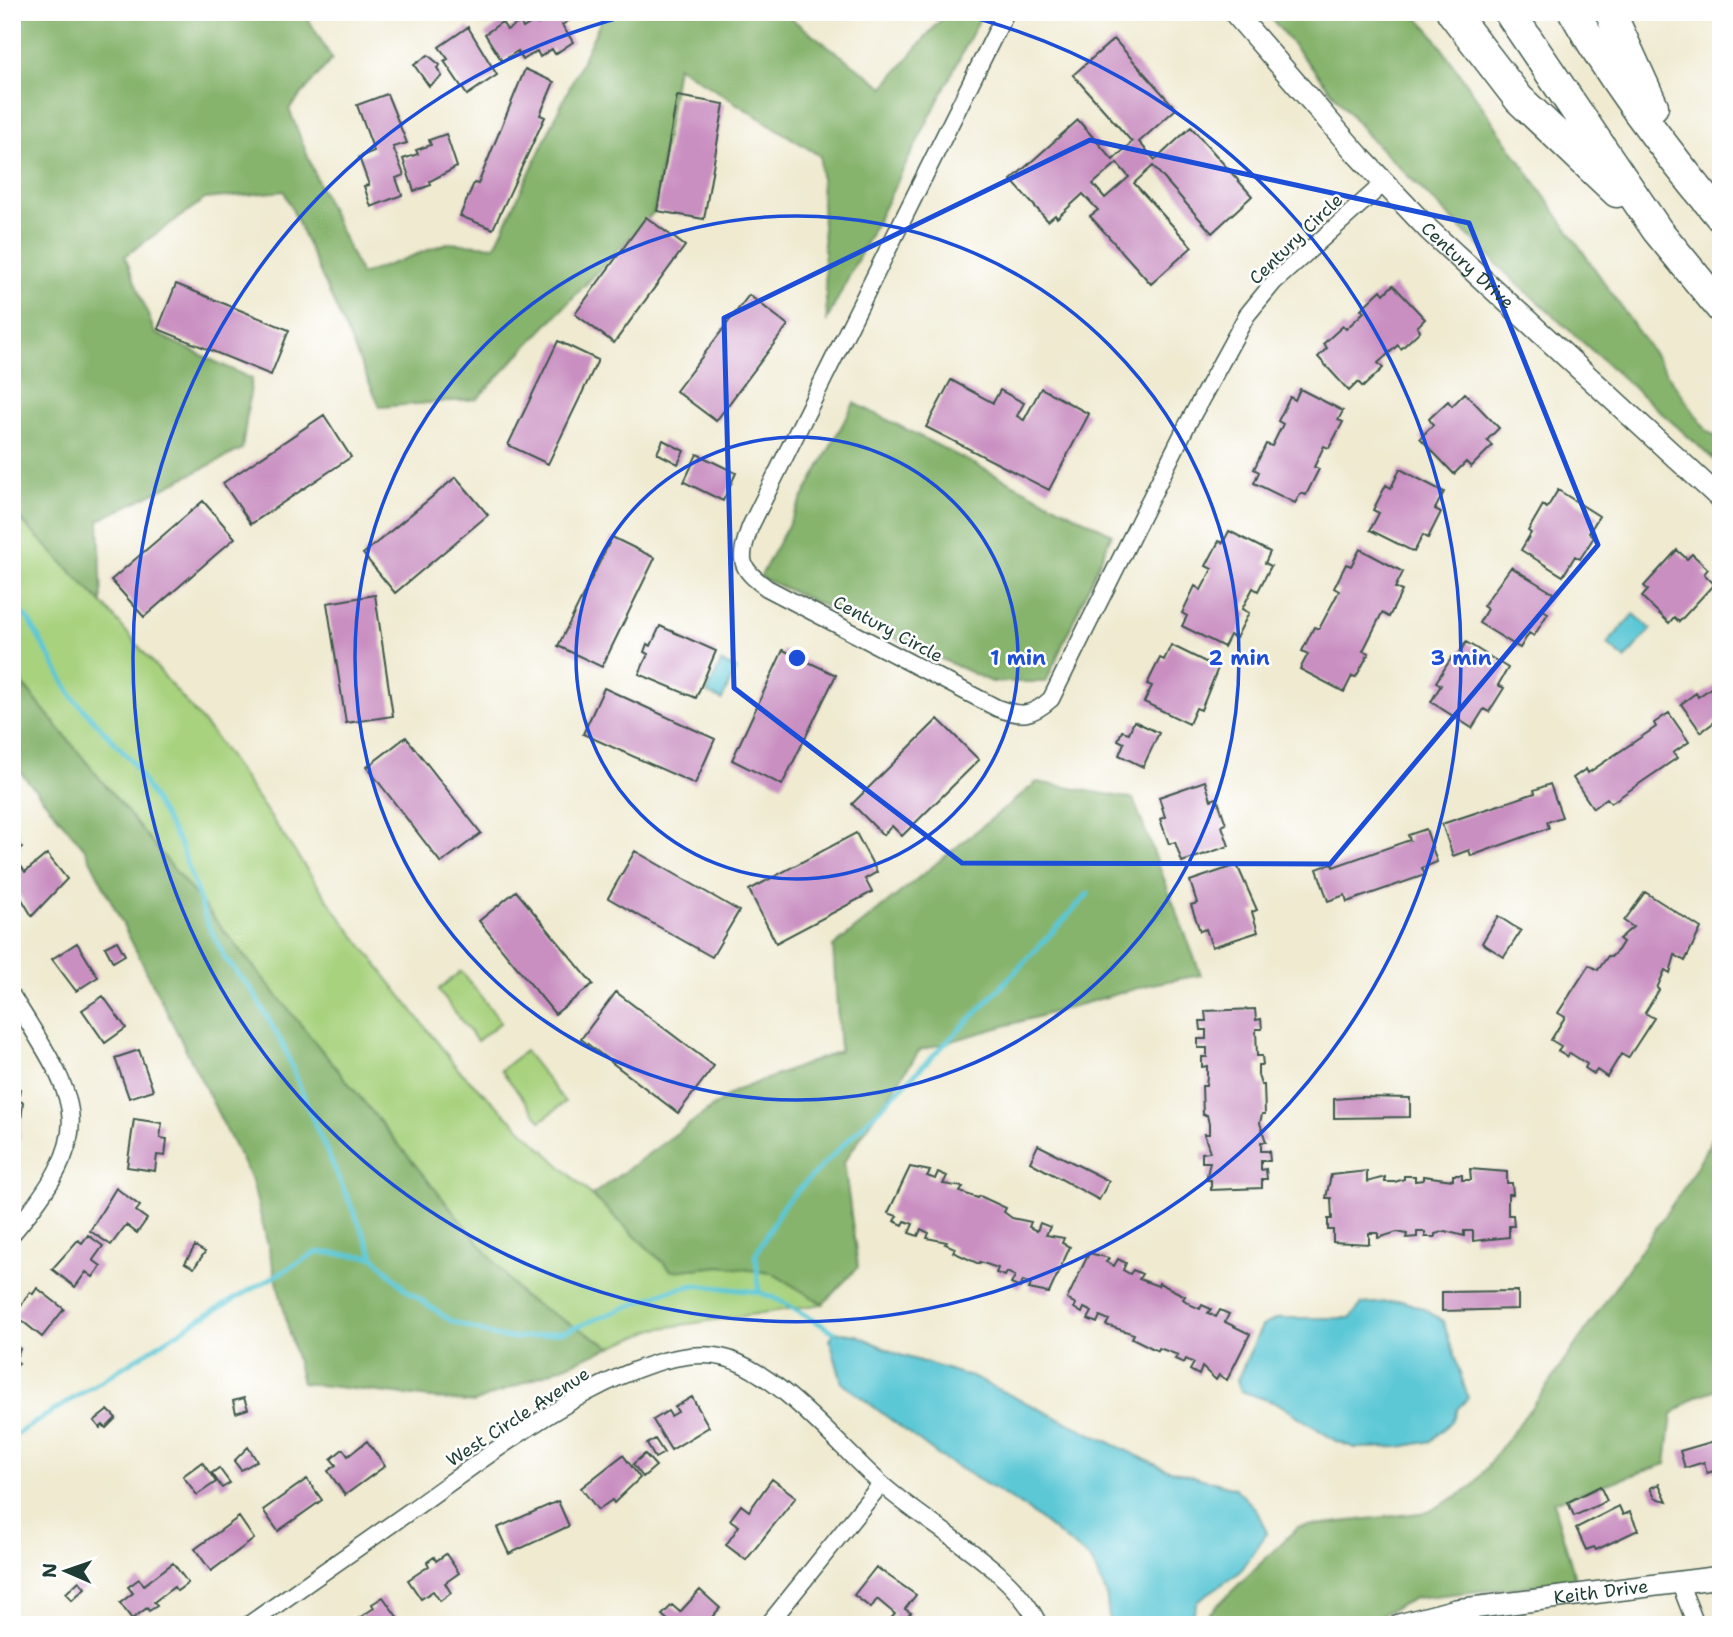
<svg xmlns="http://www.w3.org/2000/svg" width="1733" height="1637" viewBox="0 0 1733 1637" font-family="'Shantell Sans',sans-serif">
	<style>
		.green { fill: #a8d27e; stroke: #648859; stroke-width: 2 }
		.forest { fill: #86b46d; stroke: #527850; stroke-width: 2 }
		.water { fill: #5cc7d5; stroke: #3e8284; stroke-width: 2 }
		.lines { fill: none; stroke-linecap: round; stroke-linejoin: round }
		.stream { stroke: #5cc7d5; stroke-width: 5 }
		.building { fill: #c98fc1; fill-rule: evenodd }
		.minor-casing { stroke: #3e574b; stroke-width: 19 }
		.tertiary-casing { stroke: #3e574b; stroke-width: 24 }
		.motorway-casing { stroke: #3e574b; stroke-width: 33 }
		.minor { stroke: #fff; stroke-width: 16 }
		.tertiary { stroke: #fff; stroke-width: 21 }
		.motorway { stroke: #fff; stroke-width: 30 }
		.marked { fill: none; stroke: #1d4ed8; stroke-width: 5; stroke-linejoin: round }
		.ring { fill: none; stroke: #1d4ed8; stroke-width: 3.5 }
		.labels { text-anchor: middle; stroke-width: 5; stroke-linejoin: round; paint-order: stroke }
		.street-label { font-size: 18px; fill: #1f3d34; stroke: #fff }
		.centre { fill: #1d4ed8; stroke: #fff; stroke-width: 3.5 }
		.ring-label { font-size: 21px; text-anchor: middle; font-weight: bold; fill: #1d4ed8; stroke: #fff; stroke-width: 5; stroke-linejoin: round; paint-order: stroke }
	</style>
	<rect width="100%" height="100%" fill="#fff"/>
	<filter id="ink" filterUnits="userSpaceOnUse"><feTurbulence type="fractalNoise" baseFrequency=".0143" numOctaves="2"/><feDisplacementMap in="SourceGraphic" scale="14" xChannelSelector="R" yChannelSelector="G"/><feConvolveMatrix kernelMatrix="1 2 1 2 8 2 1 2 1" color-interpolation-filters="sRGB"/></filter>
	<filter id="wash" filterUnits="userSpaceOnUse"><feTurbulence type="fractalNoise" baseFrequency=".00686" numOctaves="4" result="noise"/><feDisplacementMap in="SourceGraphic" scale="28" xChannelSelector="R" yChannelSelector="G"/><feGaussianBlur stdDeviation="1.57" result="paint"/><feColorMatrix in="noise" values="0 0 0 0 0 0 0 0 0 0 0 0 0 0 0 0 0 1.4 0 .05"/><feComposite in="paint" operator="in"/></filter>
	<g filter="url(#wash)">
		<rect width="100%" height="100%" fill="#efead0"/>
		<path class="green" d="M12 511 102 603 213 734 337 913 458 1069 672 1271 721 1266 772 1273 823 1304 655 1329 611 1347 523 1297 12 671Z
			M461 971 501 1022 477 1041 438 990Z
			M525 1051 565 1102 541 1121 501 1070Z"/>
		<path class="forest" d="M12 12H304L332 59 289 109 320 187 361 275 447 243 495 246 605 12H782L884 87 947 12H983L827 320 820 156 677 66 654 212 477 399 380 407 284 191 205 199 125 256 155 333 252 379 242 449 99 520 102 603 12 511Z
			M1266 12H1412L1428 28 1707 431 1721 440V466L1509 276 1369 137Z
			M854 403 1112 534 1046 682H992L760 577Z
			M12 671 523 1297 611 1347 474 1403 302 1383 252 1181 85 849 12 762Z
			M1037 782 1133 799 1201 975 1152 984 920 1050 844 1162 858 1267 823 1304 772 1273 721 1266 672 1271 592 1195 735 1091 840 1051 833 947Z
			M1721 1123V1388L1697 1396 1672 1414 1666 1464 1553 1502 1576 1581 1415 1598 1360 1625H1197L1298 1527 1428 1512 1471 1488 1545 1389 1687 1183Z"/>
		<path class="water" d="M1634 614 1651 629 1625 659 1607 644Z
			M721 662 736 669 722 700 707 693Z
			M1402 1301 1424 1309 1443 1321 1468 1398 1458 1408 1452 1421 1431 1441 1400 1447 1355 1448 1336 1441 1279 1404 1241 1391 1237 1380 1262 1326 1279 1318H1350L1362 1304Z
			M834 1332 857 1335 897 1354 972 1377 1163 1468 1235 1488 1256 1509 1267 1533 1240 1572 1197 1601 1190 1625H1110L1106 1593 1091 1560 1024 1507 939 1456 842 1383 830 1340Z"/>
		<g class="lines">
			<path class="stream" d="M12 40 17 12
				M12 603 28 619 74 699 131 760 181 846 207 922 226 960 252 990 284 1047 315 1125 374 1257 405 1289 451 1321 498 1337 521 1338 566 1331 668 1291 694 1285 759 1292 779 1300 834 1332
				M759 1292 756 1254 784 1204 983 1006 1088 894
				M12 1437 198 1320 317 1252 374 1257"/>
		</g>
		<g id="blocks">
			<path class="building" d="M550 12H583L562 25 573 42 555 54 552 49 540 57 537 51 523 60 518 51 502 61 485 34 502 22 507 30 520 22 523 28 536 20 538 24 552 15Z
				M468 27 497 75 467 95 444 61 448 59 439 47Z
				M1114 39 1176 109 1139 142 1155 160 1191 127 1252 196 1212 233 1153 166 1134 183 1192 247 1151 284 1090 216 1098 210 1083 194 1057 218 1055 215 1048 221 1011 180 1078 120 1113 160 1132 142 1073 75ZM1117 163 1129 177 1105 198 1093 184Z
				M428 55 440 65 437 68 442 76 429 86 414 65Z
				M525 69 554 82 540 115 545 117 493 229 460 216 474 183 478 184Z
				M387 94 407 143 393 147 404 175 396 178 402 195 371 207 364 186 369 185 359 157 374 151 357 105Z
				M677 96 724 104 704 219 657 211Z
				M446 134 457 167 430 181 431 185 414 191 403 159 418 154 416 150 431 145 429 140Z
				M646 217 685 246 614 343 575 314Z
				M176 284 289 330 271 375 158 329Z
				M1393 285 1425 319 1417 327 1420 331 1401 349 1398 345 1378 363 1383 368 1363 387 1358 382 1349 391 1318 357 1327 348 1323 344 1343 326 1346 329 1364 312 1361 309 1381 290 1384 294Z
				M749 295 788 325 716 421 676 391Z
				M558 341 598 360 548 464 508 445Z
				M951 380 993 403 1000 390 1024 403 1017 416 1024 420 1041 388 1089 414 1049 490 926 427Z
				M1300 389 1343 411 1338 420 1343 422 1329 448 1324 446 1314 467 1319 469 1306 495 1301 493 1295 503 1254 483 1259 472 1254 469 1266 444 1272 446 1283 424 1278 421 1290 397 1295 400Z
				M1465 393 1499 428 1487 440 1492 446 1471 467 1466 462 1454 474 1420 438 1433 425 1429 419 1448 401 1452 406Z
				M324 415 351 457 251 524 223 483Z
				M663 440 684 451 678 464 657 453Z
				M697 454 736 473 723 501 684 482Z
				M1400 469 1444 492 1435 509 1441 512 1428 538 1423 535 1414 552 1370 530 1379 513 1373 510 1386 485 1391 488Z
				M456 477 488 515 395 593 363 554Z
				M1558 490 1599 516 1589 533 1594 537 1580 559 1575 556 1563 576 1521 550 1531 533 1528 531 1543 505 1547 508Z
				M203 501 235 538 144 617 111 580Z
				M1229 531 1270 552 1265 563 1271 566 1258 591 1253 588 1242 609 1249 613 1236 638 1230 635 1224 647 1182 626 1187 616 1182 613 1195 586 1201 590 1212 569 1206 566 1219 541 1223 543Z
				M612 537 655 558 602 667 558 646Z
				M1360 549 1403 572 1395 588 1402 591 1389 617 1382 613 1363 651 1369 653 1356 677 1352 676 1344 692 1300 669 1308 654 1302 651 1314 627 1319 629 1339 591 1334 588 1346 564 1351 566Z
				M1677 550 1687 559 1692 554 1708 569 1704 574 1714 584 1679 622 1674 617 1669 623 1642 597 1648 590 1644 586Z
				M1511 567 1553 593 1543 610 1548 613 1534 636 1529 633 1520 648 1479 623 1487 609 1483 606Z
				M375 595 393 716 346 723 327 603Z
				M660 626 716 651 696 698 639 674 648 654 644 652 647 644 651 646Z
				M1466 642 1508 668 1498 685 1504 688 1489 712 1484 709 1472 728 1431 702 1441 685 1436 682 1452 657 1456 659Z
				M1171 645 1218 668 1201 710 1196 708 1189 724 1144 702 1152 686 1147 684 1160 658 1164 660Z
				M783 650 836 675 782 785 732 760Z
				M1721 681V728L1716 721 1701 732 1681 704 1696 693 1698 697Z
				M604 688 715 739 695 784 583 734Z
				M1669 713 1689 742 1673 753 1677 758 1611 803 1607 798 1593 808 1573 778 1586 769 1588 773 1656 727 1654 723Z
				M938 719 979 760 902 836 892 826 883 835 852 804Z
				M1134 721 1159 733 1143 767 1119 755 1124 743 1118 740 1122 731 1129 733Z
				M406 737 481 833 441 863 367 767Z
				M1205 781 1211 800 1217 798 1226 824 1222 826 1229 846 1182 862 1175 842 1169 844 1160 819 1165 817 1159 797Z
				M1550 784 1562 817 1547 822 1549 828 1471 856 1469 850 1453 856 1442 824 1535 793 1534 790Z
				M12 824 19 833 14 837 22 847 12 854Z
				M1426 829 1437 862 1422 868 1425 875 1347 902 1345 895 1328 901 1317 869 1332 863 1333 867 1410 840 1408 835Z
				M856 833 877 872 865 879 872 892 776 943 749 890Z
				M635 851 739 911 712 957 608 898Z
				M47 854 67 879 32 916 17 891 20 889 12 880V873L21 866 25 872Z
				M1237 865 1257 910 1252 912 1258 932 1212 947 1206 929 1200 931 1191 905 1197 903 1190 881Z
				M516 891 593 984 555 1014 479 921Z
				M1645 892 1701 928 1685 961 1675 955 1670 973 1665 970 1657 988 1659 990 1645 1013 1654 1018 1628 1058 1621 1054 1607 1077 1597 1070 1594 1074 1585 1068 1587 1064 1570 1053 1567 1057 1558 1051 1561 1046 1551 1040 1565 1017 1558 1013 1589 965 1598 970 1608 956 1611 957 1618 950 1623 942 1619 939 1633 927 1624 921Z
				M1498 916 1521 931 1504 957 1482 943Z
				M117 941 125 955 113 962 105 947Z
				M77 943 98 977 76 991 52 959Z
				M616 992 714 1066 678 1113 581 1039Z
				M103 996 126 1028 105 1043 82 1010Z
				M1255 1009 1256 1020 1261 1019 1262 1029H1256L1257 1056H1262L1263 1065H1258V1075L1261 1085H1264L1265 1114H1262L1260 1123 1266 1142H1261V1151H1269L1270 1161H1261V1170L1266 1169 1267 1179H1262V1188L1211 1190V1180H1206L1210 1162H1202V1153L1210 1152 1204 1134H1209V1124L1207 1115H1203L1202 1086H1206L1207 1076V1066L1202 1067V1057H1207V1048H1198V1039H1206V1030H1201L1200 1021H1206L1205 1011Z
				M139 1050 153 1090 129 1098 115 1058Z
				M12 1088 20 1089 18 1101 23 1102 19 1140 12 1139Z
				M1361 1097 1410 1098V1117L1334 1118V1099Z
				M134 1119 162 1123 160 1138 167 1139 165 1156 157 1155 155 1171 127 1167Z
				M1038 1145 1109 1181 1099 1200 1030 1162Z
				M910 1167 930 1171 927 1176 935 1179 938 1172 947 1176 943 1184 963 1187 960 1192 978 1198 980 1196 1006 1208 1004 1212 1012 1218 1031 1222 1029 1227 1037 1231 1040 1223 1050 1227 1046 1235 1064 1238 1062 1243 1070 1247 1049 1293 1029 1289 1031 1284 1023 1281 1020 1288 1011 1284 1015 1276 1007 1272 1005 1276 996 1273 998 1268 980 1262 979 1264 953 1252 955 1248 945 1244 947 1242 927 1238 929 1233 921 1229 918 1236 909 1233 913 1224 905 1221 903 1225 894 1221 897 1216 888 1213Z
				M1470 1169 1507 1172V1183H1512L1513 1194H1508V1215H1513L1514 1226H1509V1237L1473 1241V1231H1464V1236L1445 1231 1435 1234V1237H1425V1232H1417V1237L1406 1238 1407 1234 1397 1232 1378 1238V1233H1369V1244L1333 1242V1230H1328V1219H1332L1331 1198H1326L1331 1175 1367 1171V1182L1385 1177V1182H1395L1404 1179V1176H1415V1181L1423 1180V1176L1453 1180V1175H1462V1180H1471Z
				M116 1188 140 1206 136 1211 147 1219 137 1233 126 1225 111 1245 90 1231Z
				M88 1235 103 1246 93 1260 101 1266 93 1277 86 1272 75 1287 52 1269 78 1240 82 1243Z
				M195 1246 205 1252 194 1268 185 1263Z
				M1089 1253 1109 1258 1106 1262 1114 1266 1118 1259 1126 1263 1123 1270 1130 1274 1133 1270 1142 1274 1139 1279 1158 1286 1159 1283 1185 1296 1183 1299 1191 1305 1200 1309 1202 1305 1211 1309 1208 1313 1216 1317 1220 1310 1229 1314 1225 1322 1250 1334 1227 1380 1219 1375 1216 1380 1202 1367 1199 1375 1190 1370 1194 1363 1186 1359 1184 1363 1175 1359 1178 1355 1159 1348 1158 1351 1132 1338 1134 1334 1106 1325 1109 1320 1100 1316 1097 1323 1088 1319 1092 1312 1084 1308 1082 1313 1074 1308 1076 1304 1067 1299Z
				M37 1288 64 1309 42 1337 15 1315 30 1292 33 1294Z
				M1518 1291V1309L1442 1311V1292Z
				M12 1343 20 1349 15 1360 19 1363 12 1373Z
				M692 1397 709 1427 671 1450 653 1420 668 1411 671 1416 678 1412 675 1407Z
				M244 1398 248 1409 236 1413 233 1401Z
				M108 1410 116 1418 106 1428 103 1425 100 1428 94 1421Z
				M655 1439 664 1453 655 1458 647 1444Z
				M1721 1439V1469L1707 1473 1704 1462 1685 1468 1680 1451Z
				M367 1441 385 1466 345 1495 328 1471 336 1465 331 1459 343 1449 348 1456Z
				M248 1447 257 1461 241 1470 234 1461Z
				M645 1454 656 1466 643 1477 633 1464Z
				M623 1455 640 1478 614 1503 612 1500 598 1510 581 1488Z
				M202 1462 216 1482 197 1495 183 1476Z
				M219 1468 230 1483 222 1488 212 1473Z
				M307 1479 322 1500 278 1531 263 1510Z
				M772 1479 796 1497 746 1560 726 1545 739 1526 730 1520 741 1505 749 1511Z
				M1659 1484 1667 1501 1655 1498 1650 1488Z
				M1600 1486 1607 1501 1574 1516 1568 1502Z
				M558 1501 569 1526 509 1554 497 1528Z
				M1619 1506 1623 1515 1630 1512 1638 1530 1596 1550 1594 1547 1586 1550 1576 1528Z
				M239 1517 254 1539 211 1571 195 1549Z
				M446 1554 459 1573 445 1583 451 1593 440 1601 433 1591 421 1599 408 1580 429 1566 427 1562 434 1557 436 1561Z
				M173 1563 188 1583 177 1591 174 1587 154 1602 157 1606 149 1611 147 1608 132 1619 120 1603 133 1593 128 1587 139 1579 144 1585Z
				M876 1567 916 1595 905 1609 911 1613 899 1625 888 1622 895 1614 877 1599 871 1608 854 1595Z
				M79 1581 85 1588 72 1600 66 1593Z
				M700 1590 720 1608 705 1625H669L671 1623 662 1615 672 1605 680 1612Z
				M383 1597 400 1621 396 1625H359L356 1620 374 1608 372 1604Z"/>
		</g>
	</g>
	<g filter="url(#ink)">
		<use href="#blocks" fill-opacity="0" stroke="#3e574b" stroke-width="2"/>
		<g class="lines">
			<g class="minor-casing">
				<path id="minor" d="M1006 12 750 527C739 560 738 567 767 588L997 708C1021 717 1032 716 1051 699L1186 427 1247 315 1274 282 1384 183
					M12 996C79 1104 101 1127 12 1234
					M1680 1584 1696 1625
					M248 1625C303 1586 358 1548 413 1509 482 1461 642 1331 729 1359 781 1376 838 1445 879 1482 927 1526 1013 1567 1039 1625
					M768 1625 881 1484"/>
			</g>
			<g class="tertiary-casing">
				<g id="tertiary">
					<path id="s1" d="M1234 12 1359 156 1429 230 1721 499"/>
					<path id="s2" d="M1399 1625 1456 1610 1721 1577"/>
				</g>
			</g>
			<g class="motorway-casing">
				<path id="motorway" d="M1452 12 1519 99 1617 192
					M1509 12 1657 230 1721 308
					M1574 12C1615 85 1667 153 1721 217
					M1610 12 1653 106"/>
			</g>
			<use href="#minor" class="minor"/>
			<use href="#tertiary" class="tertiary"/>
			<use href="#motorway" class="motorway"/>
		</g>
	</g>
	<path class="marked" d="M1090 140 1469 223 1598 545 1330 864 962 863 734 688 724 318Z"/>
	<g class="ring">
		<circle cx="797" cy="658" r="221"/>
		<circle cx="797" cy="658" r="442"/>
		<path d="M952 12A664 664 0 1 1 642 12"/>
	</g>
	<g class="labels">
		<g class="street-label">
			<text transform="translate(1296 239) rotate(-44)" y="6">Century Circle</text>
			<text dy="6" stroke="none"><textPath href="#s1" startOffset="345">Century Drive</textPath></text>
			<text transform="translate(888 629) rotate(28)" y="6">Century Circle</text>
			<text transform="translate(518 1417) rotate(-33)" y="6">West Circle Avenue</text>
			<text dy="6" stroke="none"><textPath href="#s2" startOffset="205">Keith Drive</textPath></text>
		</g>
	</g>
	<circle cx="797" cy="658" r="10" class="centre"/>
	<g class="ring-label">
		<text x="1018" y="665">1 min</text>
		<text x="1239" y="665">2 min</text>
		<text x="1461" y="665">3 min</text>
	</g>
	<rect width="1733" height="1637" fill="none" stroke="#fff" stroke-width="42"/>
	<g transform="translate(66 1571) rotate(272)" stroke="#ffffff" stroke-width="5" paint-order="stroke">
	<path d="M0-5L12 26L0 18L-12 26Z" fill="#1f3d34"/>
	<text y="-10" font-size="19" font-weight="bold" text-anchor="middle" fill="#1f3d34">N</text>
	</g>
</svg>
